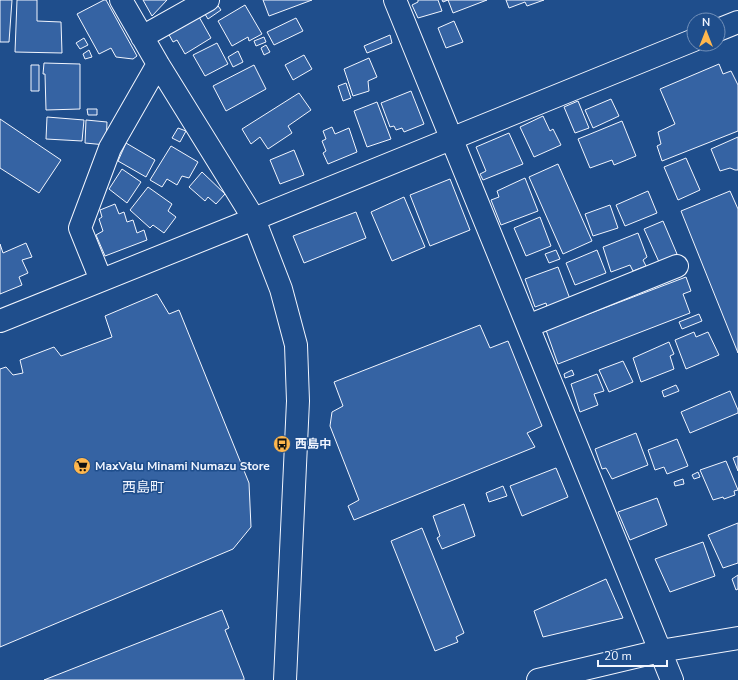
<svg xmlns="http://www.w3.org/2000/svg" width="738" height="680" viewBox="0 0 738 680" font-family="'Nunito Sans','Noto Sans JP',sans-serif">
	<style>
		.building { fill: #3563a3; stroke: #f2f6ff }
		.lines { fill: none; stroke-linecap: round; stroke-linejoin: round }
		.minor-casing { stroke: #f2f6ff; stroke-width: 24 }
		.minor { stroke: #1f4e8c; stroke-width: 22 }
		.labels { text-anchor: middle; stroke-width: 3; stroke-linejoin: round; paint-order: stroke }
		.poi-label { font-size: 12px; font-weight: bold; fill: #f2f6ff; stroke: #1f4e8c; text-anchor: start }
		.quarter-label { font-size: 14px; fill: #f2f6ff; stroke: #1f4e8c }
	</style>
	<rect width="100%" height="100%" fill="#1f4e8c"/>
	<path class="building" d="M0 0H12L9 42H0Z
		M17 0H37V21L61 22 62 53 15 52Z
		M104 0H106L137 56 133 59 116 57 111 48 99 54 77 14Z
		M143 0H167L152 16Z
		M263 0H312L269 16Z
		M418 0H438L442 11 418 18 412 5 418 2Z
		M442 0H487L453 13 448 0 443 2Z
		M506 0H544L527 6 525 2 509 8Z
		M216 3 221 10 208 19 203 11Z
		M245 5 262 34 249 41 248 37 232 46 218 21Z
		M198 15 211 38 185 54 177 40 173 42 168 33Z
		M296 18 303 31 274 45 267 32Z
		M454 21 463 42 446 48 438 28Z
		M390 35 392 43 367 53 364 46Z
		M264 37 266 42 256 46 254 41Z
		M84 38 88 45 80 49 76 43Z
		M217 43 228 64 205 76 193 55Z
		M266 45 270 52 264 55 261 48Z
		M89 50 92 57 85 59 83 54Z
		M238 51 243 62 233 67 228 57Z
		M304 55 312 69 293 80 285 65Z
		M369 58 377 77 368 81 369 91 353 96 344 69Z
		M44 63 80 64V109L46 110 45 74H43Z
		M719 64 723 74 731 71 738 85V131L662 161 657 146 661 144 658 132 675 124 660 89Z
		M31 65H39V91H31Z
		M254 65 266 89 226 111 213 86Z
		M346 83 351 98 343 101 338 86Z
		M411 91 424 124 404 132 402 128 396 130 394 126 390 127 381 103Z
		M299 93 311 110 288 126 292 133 268 149 260 137 251 144 242 129Z
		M611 99 619 116 593 128 585 110Z
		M578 101 589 128 575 133 564 107Z
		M377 102 391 139 367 147 354 111Z
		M87 109H97V115H88Z
		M543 116 550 131 553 129 561 145 534 157 520 127Z
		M47 117 84 120 82 141 46 139Z
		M0 119 61 160 39 193 0 168Z
		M86 120 107 122 106 145 85 143Z
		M622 121 636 156 614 165 612 160 590 168 578 139Z
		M332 127 335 134 349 128 357 152 328 164 323 153 326 151 322 141 326 139 323 131Z
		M178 128 186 131 180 142 172 138Z
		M509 133 523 164 483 180 480 174 486 171 476 147Z
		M738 137V170H735L730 168 720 171 711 149Z
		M126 143 155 160 146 177 118 161Z
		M171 146 198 162 189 178 182 176 177 185 167 179 162 187 150 180Z
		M294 150 304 175 280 184 270 160Z
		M686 158 700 190 678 200 664 167Z
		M558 164 592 241 563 254 529 177Z
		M122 169 141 182 127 203 109 189Z
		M202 172 225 194 216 204 208 197 205 201 189 187Z
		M525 178 538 211 501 225 491 200 499 197 497 191Z
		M450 179 470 230 430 246 410 195Z
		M148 187 172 204 168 211 176 217 164 233 153 225 150 228 130 210Z
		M648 191 657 213 625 226 616 205Z
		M730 191 738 209V353L681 211Z
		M404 197 425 247 392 261 371 212Z
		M115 204 119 214 124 212 127 222 133 220 137 233 144 230 147 240 105 256 96 235 103 231 99 219 102 217 100 210Z
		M610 205 618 228 593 236 585 214Z
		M356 212 366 238 304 263 293 236Z
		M540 217 551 246 526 256 514 228Z
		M663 221 677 254 659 262 644 229Z
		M638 233 647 257 643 260 646 266 633 271 630 265 611 272 603 247Z
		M26 243 32 257 22 260 28 273 19 277 22 285 0 294V244L3 253Z
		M556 250 560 259 549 263 545 254Z
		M597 250 606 273 575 285 566 263Z
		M558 267 570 299 547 307 546 303 535 307 525 279Z
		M686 277 691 291 683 294 690 313 558 364 546 330Z
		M157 294 169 314 179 310 249 483 251 527 233 549 0 647V369L6 367 13 375 23 373 20 360 54 347 61 356 112 337 105 316Z
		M699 314 702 321 682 329 679 322Z
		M480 325 490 348 508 341 542 426 527 433 535 447 354 520 348 506 359 500 330 426 332 412 343 406 334 382Z
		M694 332 696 337 708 332 719 355 686 369 675 340Z
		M669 342 674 354 670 356 674 369 641 382 633 358Z
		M623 361 633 382 609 392 599 370Z
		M572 370 574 375 565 378 564 374Z
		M597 374 604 391 594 394 598 405 580 412 571 384Z
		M676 385 679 391 664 397 662 391Z
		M730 391 738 410V413L690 433 681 412Z
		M636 433 648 465 612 479 606 468 602 469 595 449Z
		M677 439 688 466 667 474 664 467 655 470 648 450Z
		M738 456V471L733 458Z
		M726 461 738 490 734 491 735 495 724 499 723 497 713 500 700 470Z
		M556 468 568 497 522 516 510 486Z
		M698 472 700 477 694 479 692 475Z
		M683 479 684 484 675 486 674 482Z
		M503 486 507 496 489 502 486 493Z
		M657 498 667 525 630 540 618 512Z
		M464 504 475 536 442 549 437 538 440 536 433 516Z
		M738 523V563L723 568 708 535Z
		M422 528 464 633 456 637 458 642 435 651 391 541Z
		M703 542 715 576 670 592 655 559Z
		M738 575V589L736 590 732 579Z
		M606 579 623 618 543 637 534 611Z
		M222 610 229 628 225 630 244 678V680H44Z"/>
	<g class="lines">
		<g class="minor-casing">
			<path id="minor" d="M121 0 158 64 254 219 281 289 296 345 298 401 285 680
				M395 0 672 680
				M718 30 738 22
				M142 37 208 0
				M101 280 80 228 110 148 158 64
				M0 321 254 219 694 40
				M528 326 677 266
				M538 680 660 651 738 638"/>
		</g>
		<use href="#minor" class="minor"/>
	</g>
	<defs>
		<g id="bus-disc" transform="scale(0.9)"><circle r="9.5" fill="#ffb74d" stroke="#1f4e8c"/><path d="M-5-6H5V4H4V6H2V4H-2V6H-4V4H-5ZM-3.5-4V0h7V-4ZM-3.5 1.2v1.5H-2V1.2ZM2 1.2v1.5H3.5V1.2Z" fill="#111"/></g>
		<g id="supermarket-disc" transform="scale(0.9)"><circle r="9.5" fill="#ffb74d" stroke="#1f4e8c"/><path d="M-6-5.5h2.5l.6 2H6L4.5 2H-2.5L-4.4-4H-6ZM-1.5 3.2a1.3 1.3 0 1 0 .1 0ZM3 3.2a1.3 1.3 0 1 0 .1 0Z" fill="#111"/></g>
	</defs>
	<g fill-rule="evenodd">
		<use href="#bus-disc" x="282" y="444"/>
		<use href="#supermarket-disc" x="82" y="466"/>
	</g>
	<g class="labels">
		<g class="poi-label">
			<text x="295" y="448">西島中</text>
			<text x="95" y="470">MaxValu Minami Numazu Store</text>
		</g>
		<g class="quarter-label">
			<text x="143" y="492">西島町</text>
		</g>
	</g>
	<g transform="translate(706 32)"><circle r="19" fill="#1f4e8c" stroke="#7391ba"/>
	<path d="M0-3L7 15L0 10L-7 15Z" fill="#ffb74d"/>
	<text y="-6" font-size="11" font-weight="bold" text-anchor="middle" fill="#f2f6ff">N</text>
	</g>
	<path d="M598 660v6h69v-6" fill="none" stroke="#f2f6ff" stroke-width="2"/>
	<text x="604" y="660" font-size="12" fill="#f2f6ff" stroke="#1f4e8c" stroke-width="3" paint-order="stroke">20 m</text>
</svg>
